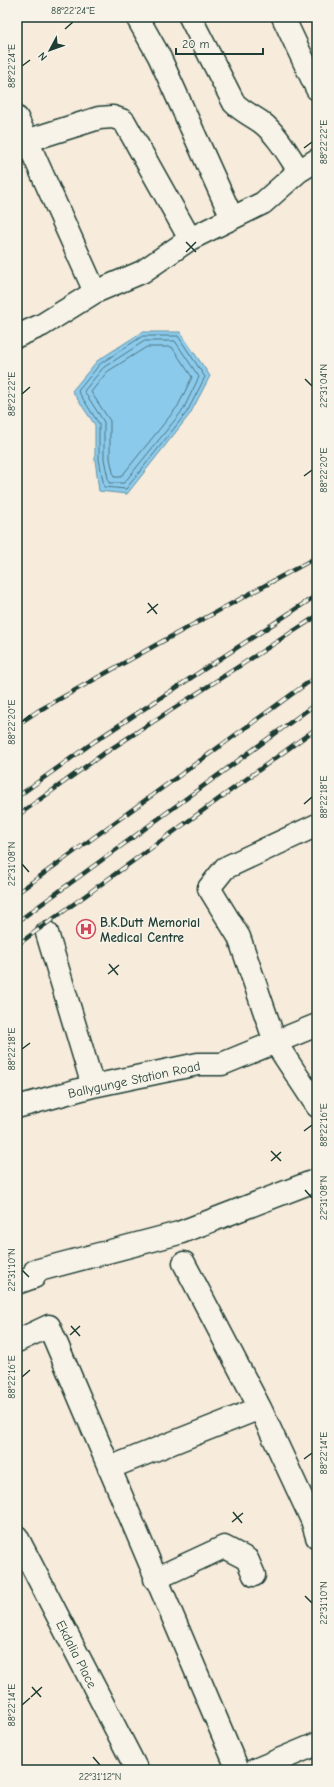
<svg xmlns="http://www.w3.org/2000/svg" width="334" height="1787" viewBox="0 0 334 1787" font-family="'Comic Neue',sans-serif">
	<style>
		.water { fill: #8ccaec; stroke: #6092a2 }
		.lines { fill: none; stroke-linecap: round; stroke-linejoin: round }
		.shore { stroke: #4b757e; stroke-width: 1 }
		.minor-casing { stroke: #1f3d34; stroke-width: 25 }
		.minor { stroke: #f7f3e8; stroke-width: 22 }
		.rail-casing { stroke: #1f3d34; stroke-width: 4.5 }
		.rail { stroke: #f7f3e8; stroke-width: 3; stroke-dasharray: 9; stroke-linecap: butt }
		.ticks { fill: none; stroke: #1f3d34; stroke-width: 1.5 }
		.labels { text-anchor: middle; stroke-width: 3; stroke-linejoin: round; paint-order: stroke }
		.poi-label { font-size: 13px; font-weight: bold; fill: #1f3d34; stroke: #f7f3e8; text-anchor: start }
		.street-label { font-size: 13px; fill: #1f3d34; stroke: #f7f3e8 }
		.neatline { fill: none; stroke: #1f3d34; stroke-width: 1.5 }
		.ticks-label { font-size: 10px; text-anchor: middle; fill: #1f3d34 }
	</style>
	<rect width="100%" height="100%" fill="#f7ebdb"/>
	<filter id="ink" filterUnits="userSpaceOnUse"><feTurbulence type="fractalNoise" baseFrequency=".025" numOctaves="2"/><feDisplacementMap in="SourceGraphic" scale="8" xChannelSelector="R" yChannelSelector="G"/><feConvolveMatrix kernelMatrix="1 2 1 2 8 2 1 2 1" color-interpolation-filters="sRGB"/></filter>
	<g filter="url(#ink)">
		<path class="water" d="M142 332H180L210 376 190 414 127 494 99 491 95 459V425L72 391 97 361Z"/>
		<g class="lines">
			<path class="shore" d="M143 336H178L205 377 187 412 126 489 104 487 99 459V424L78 391 100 364Z
				M145 341H175L199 377 183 410 124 483H109L104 459V422L84 391 103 368Z
				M147 347H172L192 377 178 406 121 477H114L110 458V421L91 392 107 372Z"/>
			<g class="minor-casing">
				<path id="minor" d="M137 17 159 56 232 218
					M190 17 234 103C243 112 251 115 261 122 277 134 288 154 299 171L317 160
					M283 17 317 89
					M17 118 95 292 42 325 17 336
					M26 141 99 118 113 117 124 121 190 239
					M95 292 142 272 190 239 263 203 299 171
					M317 825 225 868 209 888 239 937 275 1042 317 1106
					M47 933 93 1086
					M17 1107 93 1086 198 1064H222L317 1025
					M184 1263 260 1408 312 1520 317 1537
					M17 1283 34 1277 35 1271 179 1233 317 1180
					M17 1341 49 1326 238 1770
					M109 1468 260 1408
					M17 1537 137 1770
					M155 1579 224 1547 247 1559 254 1575
					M255 1770 317 1744"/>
			</g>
			<use href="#minor" class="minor"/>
			<g class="rail-casing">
				<path id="rail" d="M17 725 38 711 163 641 317 557
					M17 797 95 741 317 595
					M17 816 103 754 317 616
					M17 893 317 676
					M17 922 317 703
					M17 945 317 728"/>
			</g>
			<use href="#rail" class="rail"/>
		</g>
	</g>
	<path class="ticks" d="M65 29 73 22M22 66 30 60M304 148 312 142M186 242 196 252M186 252 196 242M305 379 312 386M22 394 30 387M304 476 312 470M148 603 157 614M147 613 158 604M22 722 30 715M304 804 312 797M22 864 29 872M109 964 118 975M108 974 119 965M22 1049 30 1043M304 1131 312 1125M271 1151 281 1161M271 1161 281 1152M305 1190 312 1198M22 1270 29 1277M71 1326 80 1336M70 1335 80 1326M22 1377 30 1370M304 1459 312 1453M233 1512 242 1523M232 1522 243 1513M305 1596 312 1603M32 1687 41 1697M31 1697 42 1687M22 1705 30 1698M93 1757 100 1765"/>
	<defs>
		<g id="hospital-ring" transform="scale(1)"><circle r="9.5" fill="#f7f3e8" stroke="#d1495b" stroke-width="1.5"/><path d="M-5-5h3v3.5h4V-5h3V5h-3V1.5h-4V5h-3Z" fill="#d1495b"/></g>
	</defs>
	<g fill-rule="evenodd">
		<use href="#hospital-ring" x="86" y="929"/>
	</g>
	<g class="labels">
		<g class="poi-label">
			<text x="100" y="927">B.K.Dutt Memorial<tspan x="100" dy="15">Medical Centre</tspan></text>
		</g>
		<g class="street-label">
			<text transform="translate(134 1079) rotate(-12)" y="5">Ballygunge Station Road</text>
			<text transform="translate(77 1654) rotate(63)" y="5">Ekdalia Place</text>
		</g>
	</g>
	<rect width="334" height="1787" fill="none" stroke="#f7f3e8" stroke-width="44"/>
	<g transform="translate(50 50) rotate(229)" stroke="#f7f3e8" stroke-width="3" paint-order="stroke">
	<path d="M0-3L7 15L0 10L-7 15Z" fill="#1f3d34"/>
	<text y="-6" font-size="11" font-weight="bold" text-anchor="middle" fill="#1f3d34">N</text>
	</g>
	<path d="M176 48v6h87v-6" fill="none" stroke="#1f3d34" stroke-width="2"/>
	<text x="182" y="48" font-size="12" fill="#1f3d34" stroke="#f7f3e8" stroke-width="3" paint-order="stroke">20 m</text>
	<rect x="22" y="22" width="290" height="1743" class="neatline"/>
	<g class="ticks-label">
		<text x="73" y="14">88°22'24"E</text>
		<text transform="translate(11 66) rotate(-90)" y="4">88°22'24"E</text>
		<text transform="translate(323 142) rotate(-90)" y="4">88°22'22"E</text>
		<text transform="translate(323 386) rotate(-90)" y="4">22°31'04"N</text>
		<text transform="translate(11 394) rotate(-90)" y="4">88°22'22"E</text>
		<text transform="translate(323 470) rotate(-90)" y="4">88°22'20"E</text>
		<text transform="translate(11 722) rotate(-90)" y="4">88°22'20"E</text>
		<text transform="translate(323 797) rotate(-90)" y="4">88°22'18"E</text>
		<text transform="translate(11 864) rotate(-90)" y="4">22°31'08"N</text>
		<text transform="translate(11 1049) rotate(-90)" y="4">88°22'18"E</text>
		<text transform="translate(323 1125) rotate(-90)" y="4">88°22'16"E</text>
		<text transform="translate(323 1198) rotate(-90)" y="4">22°31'08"N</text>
		<text transform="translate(11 1270) rotate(-90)" y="4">22°31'10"N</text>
		<text transform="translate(11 1377) rotate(-90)" y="4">88°22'16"E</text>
		<text transform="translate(323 1453) rotate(-90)" y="4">88°22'14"E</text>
		<text transform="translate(323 1603) rotate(-90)" y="4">22°31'10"N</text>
		<text transform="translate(11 1705) rotate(-90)" y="4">88°22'14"E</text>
		<text x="100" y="1780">22°31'12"N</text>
	</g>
</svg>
